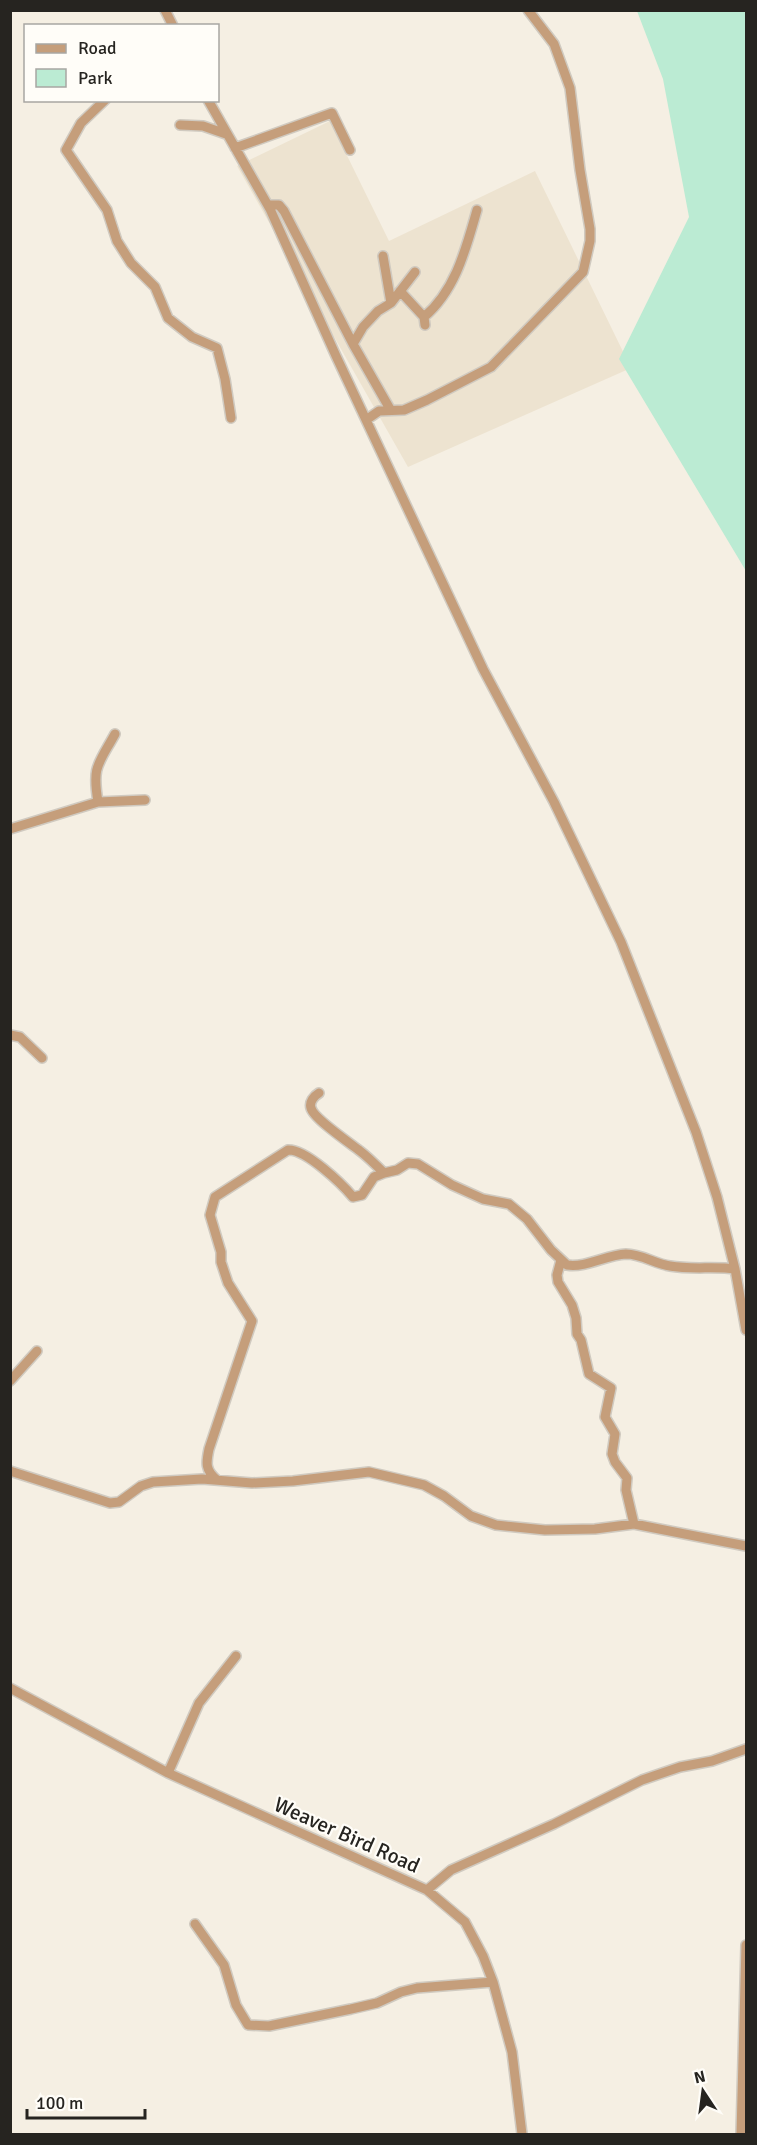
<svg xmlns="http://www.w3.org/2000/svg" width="757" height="2145" viewBox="0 0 757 2145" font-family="Signika,sans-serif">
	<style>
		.built { fill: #ede3d0 }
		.green { fill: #bbebd3 }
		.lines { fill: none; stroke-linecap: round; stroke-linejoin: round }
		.street-casing { stroke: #d0cac0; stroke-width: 12 }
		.street { stroke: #c59e7b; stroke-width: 9 }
		.labels { text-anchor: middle; stroke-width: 4.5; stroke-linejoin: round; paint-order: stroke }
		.street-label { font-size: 21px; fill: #262420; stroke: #fffdf8 }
	</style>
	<rect width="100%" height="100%" fill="#f5efe3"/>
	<path class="built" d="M330 121 389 241 535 171 631 368 408 467 237 166Z"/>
	<path class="green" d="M637 11H746V571L619 359 689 217 663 79Z"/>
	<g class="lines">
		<g class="street-casing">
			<path id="street" d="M165 10 173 26
				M105 100 81 123 66 150 107 210 117 241 131 263 155 287 168 318 192 337 217 348 225 379 231 418
				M208 100 270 209 336 356 483 669 554 802 621 942 696 1132 717 1197 735 1269 746 1330
				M180 125 203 126 226 134
				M235 148 332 113 350 150
				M268 205H279L284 211 353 344 390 409
				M383 256 391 303
				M400 291 424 317 425 325
				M424 317C456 290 466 248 477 210
				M353 344 363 327 378 311 391 303 415 272
				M366 420 379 411 404 410 427 400 491 367 583 272 590 241V229L580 170 570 88 554 44 528 10
				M98 802C92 766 98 765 115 734
				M10 829 98 802 145 800
				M10 1035 20 1037 42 1058
				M319 1093C314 1096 309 1102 311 1108 313 1118 351 1144 360 1151 368 1157 376 1165 384 1173L397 1170 408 1163 418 1164 452 1185 483 1199 509 1204 527 1219 551 1250 567 1265C586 1268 606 1255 626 1254 642 1254 655 1264 670 1266 692 1270 714 1266 735 1269
				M561 1260 557 1275 558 1282 572 1305 576 1318 577 1334 581 1340 589 1374 611 1388 605 1417 615 1434 612 1454 615 1462 627 1478 626 1490 634 1524
				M10 1381 37 1351
				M10 1471 110 1503 119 1502 141 1486 153 1482 202 1479 252 1483 293 1481 369 1472 424 1485 444 1496 471 1516 496 1525 545 1530 595 1529 634 1524 746 1546
				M217 1480C205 1470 206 1463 209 1449L252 1321 228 1283 221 1262V1252L210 1215 215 1197 288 1150C306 1149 342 1184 353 1197L362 1195 374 1177 384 1173
				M10 1688 168 1773 427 1890 465 1922 483 1956 493 1982 512 2052 522 2134
				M168 1773 199 1703 236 1656
				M427 1890 451 1870 554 1824 642 1780 680 1767 712 1761 746 1749
				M195 1924 224 1965 236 2005 248 2025 269 2026 351 2009 377 2003 401 1992 417 1988 493 1982
				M741 2134 746 1945"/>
		</g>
		<use href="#street" class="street"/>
	</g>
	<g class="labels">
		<g class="street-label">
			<text transform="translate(347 1835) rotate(24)" y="7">Weaver Bird Road</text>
		</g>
	</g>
	<rect width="757" height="2145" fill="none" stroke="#262420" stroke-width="24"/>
	<rect x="24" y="24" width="195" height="78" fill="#fffdf8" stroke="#a8a6a2" stroke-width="1.5"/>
	<rect x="36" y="44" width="30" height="9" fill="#c59e7b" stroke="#a8a6a2" stroke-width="1.5"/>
	<text x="78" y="54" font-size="18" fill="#262420">Road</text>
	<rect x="36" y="69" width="30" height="18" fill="#bbebd3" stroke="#a8a6a2" stroke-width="1.5"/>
	<text x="78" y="84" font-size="18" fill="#262420">Park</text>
	<g transform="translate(703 2091) rotate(347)" stroke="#fffdf8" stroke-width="4.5" paint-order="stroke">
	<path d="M0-4.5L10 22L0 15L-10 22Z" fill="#262420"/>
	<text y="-9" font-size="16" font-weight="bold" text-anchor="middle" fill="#262420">N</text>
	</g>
	<path d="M27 2109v9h118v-9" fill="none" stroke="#262420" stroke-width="3"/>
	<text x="36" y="2109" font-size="18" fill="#262420" stroke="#fffdf8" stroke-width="4.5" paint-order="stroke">100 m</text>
</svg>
